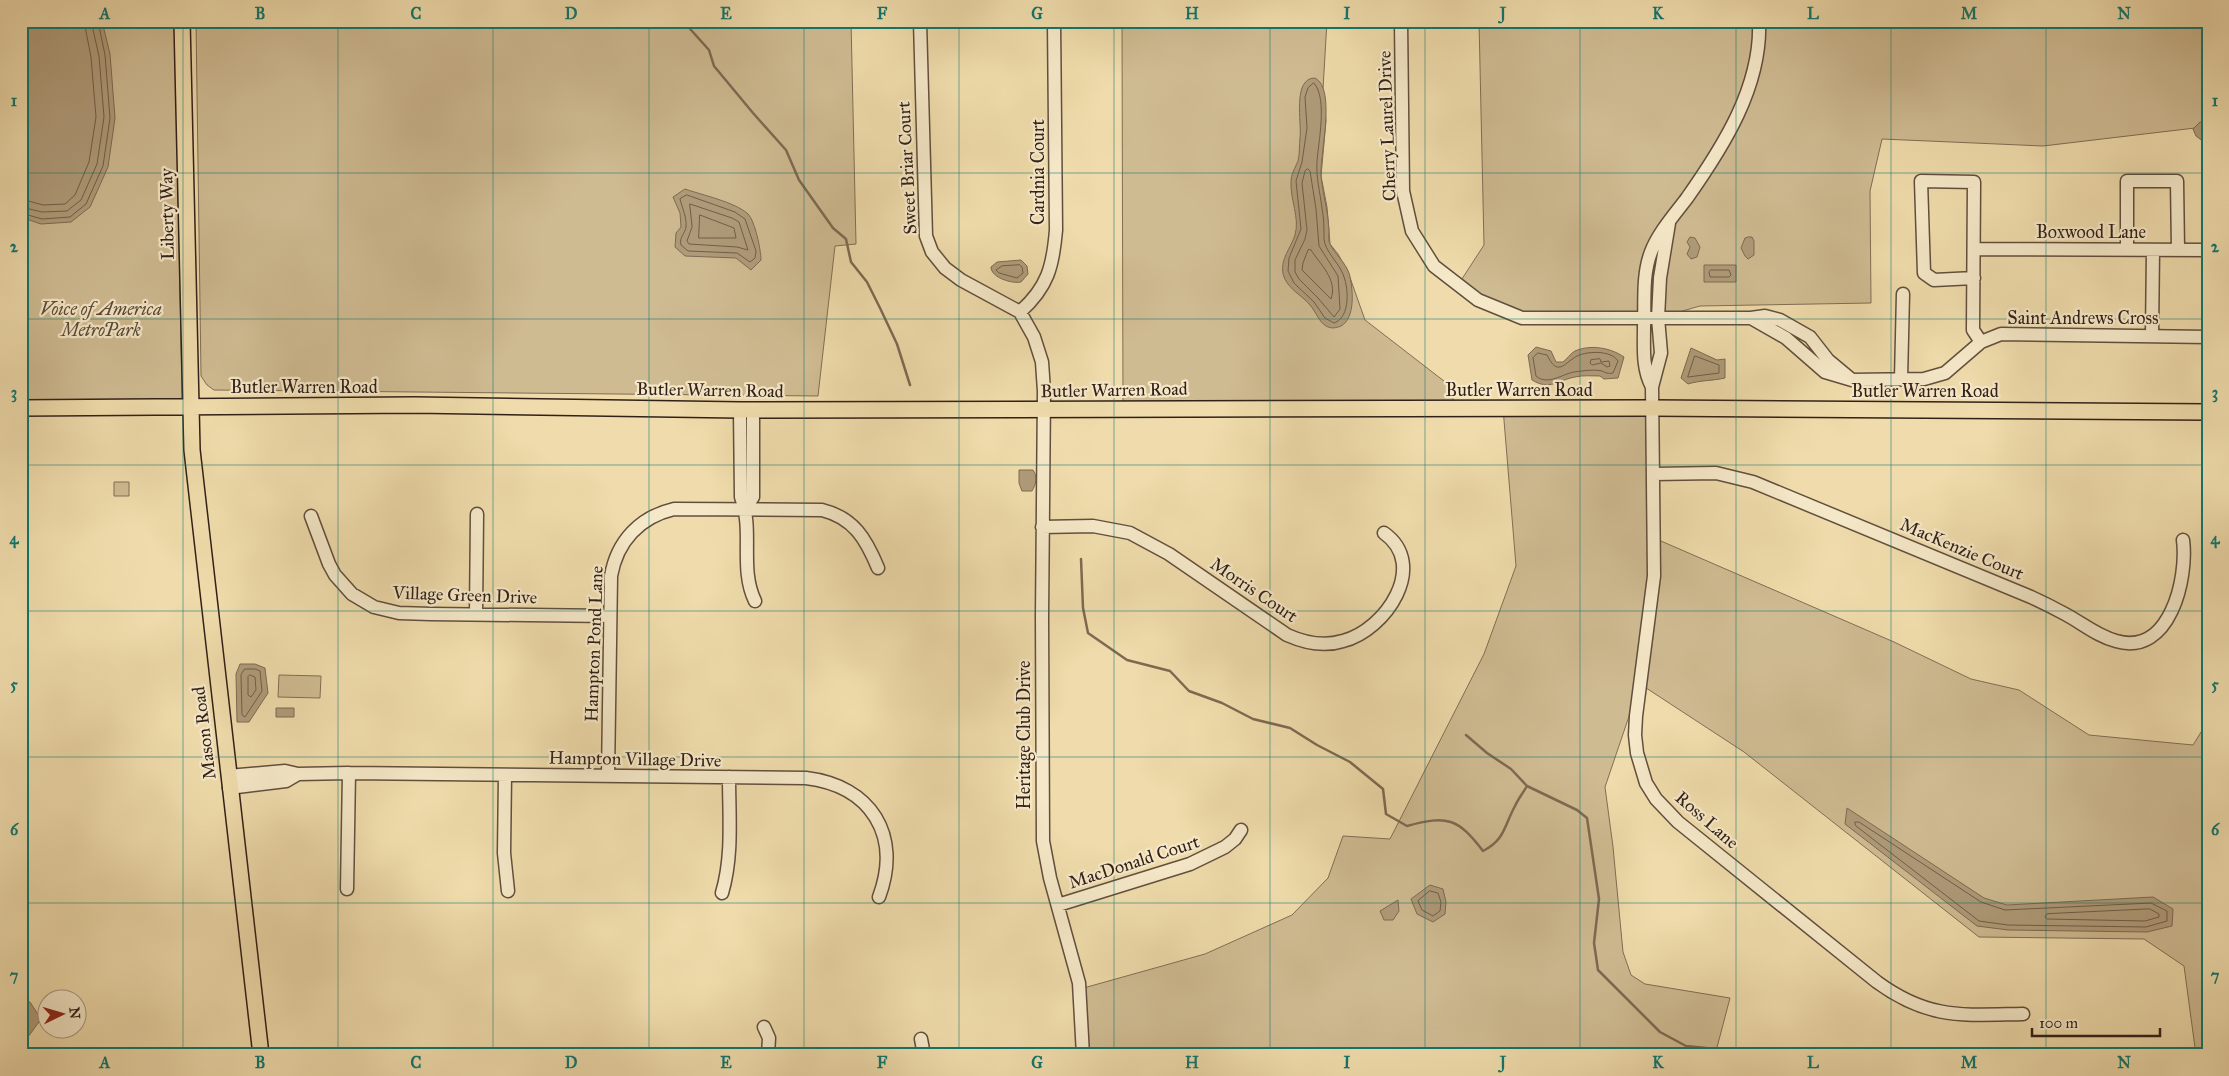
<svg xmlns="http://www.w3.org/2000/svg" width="2229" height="1076" viewBox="0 0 2229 1076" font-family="'IM FELL Great Primer',serif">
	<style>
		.green { fill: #cfbb92; stroke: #806e55 }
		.water { fill: #af9b79; stroke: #7d6a52 }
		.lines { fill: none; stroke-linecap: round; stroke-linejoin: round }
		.shore { stroke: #705e48; stroke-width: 1 }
		.stream { stroke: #7d6a52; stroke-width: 2.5 }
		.minor-casing { stroke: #614f3d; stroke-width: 15 }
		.major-casing { stroke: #322018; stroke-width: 18 }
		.minor { stroke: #f5e8c8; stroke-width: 12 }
		.major { stroke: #efdbab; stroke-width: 15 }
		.grid { fill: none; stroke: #0f766e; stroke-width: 1; stroke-opacity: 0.55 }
		.labels { text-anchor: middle; stroke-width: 4.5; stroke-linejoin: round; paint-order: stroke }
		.street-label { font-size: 18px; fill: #322018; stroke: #f5e8c8 }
		.park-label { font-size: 18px; font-style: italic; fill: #594736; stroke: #f5e8c8 }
		.neatline { fill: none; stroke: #0f766e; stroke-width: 2 }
		.grid-label { font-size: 16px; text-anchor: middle; font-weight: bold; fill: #0f766e }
	</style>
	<rect width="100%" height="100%" fill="#efdbab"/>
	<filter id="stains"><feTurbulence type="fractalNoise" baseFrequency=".004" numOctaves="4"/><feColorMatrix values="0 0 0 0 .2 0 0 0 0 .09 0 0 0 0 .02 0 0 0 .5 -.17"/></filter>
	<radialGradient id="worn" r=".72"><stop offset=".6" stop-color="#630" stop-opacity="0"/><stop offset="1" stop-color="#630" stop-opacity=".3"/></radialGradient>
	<path class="green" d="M21 21H175L182 399 21 401Z
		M196 21H851L856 244 835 246 818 396 214 390 207 385 201 376Z
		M1122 21H1327L1323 89 1326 121 1321 176 1327 207 1330 244 1338 254 1348 272 1365 320 1453 388V409H1123Z
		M1479 21H2208V124L2195 128 2043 146 1882 139 1870 191 1871 303 1700 306 1658 318H1522L1458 285 1484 245Z
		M1503 408H1652L1654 538 1894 642 1971 679 2019 690 2089 735 2193 745 2208 721V1055H2196L2184 966 2144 939 1979 937 1744 752 1640 684 1605 787 1613 847 1623 952 1631 975 1645 984 1730 998 1715 1055H1083L1080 989 1205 954 1292 915 1328 878 1343 836 1390 839 1484 654 1516 566Z
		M114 482H129V496H114Z
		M279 675 321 676 320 698 278 697Z"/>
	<path class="water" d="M21 21H102L110 54 115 118 108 167 90 207 71 222 41 224 21 217Z
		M1315 78C1337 89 1319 157 1321 177 1323 195 1328 211 1329 229 1329 234 1328 241 1330 244 1335 254 1345 262 1349 273 1353 287 1356 318 1341 326 1336 328 1331 329 1326 326 1319 322 1316 312 1310 305 1302 295 1287 289 1283 274 1280 259 1291 248 1295 235 1300 218 1290 199 1291 182 1291 174 1295 168 1298 161 1300 153 1299 145 1300 138 1302 123 1292 78 1315 78Z
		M2208 121V145L2196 136 2193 129 2200 122Z
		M685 189C702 195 735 202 748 214 755 221 761 250 761 260L751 270 736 258 685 256 675 247 676 233 681 227 680 213 673 197Z
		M1690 237 1695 238 1700 247 1697 257 1691 259 1687 254 1690 247 1687 242Z
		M1748 237H1752L1754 241V255L1748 259 1745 256 1741 248 1745 238Z
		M1021 260 1027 266 1028 274 1021 282C1013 284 991 278 991 267L997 262Z
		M1704 265H1736V282H1704Z
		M1536 347 1551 351 1556 362H1563C1567 359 1571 353 1575 351 1591 344 1611 348 1624 357L1618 378 1604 379 1600 376C1592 376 1583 375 1575 377 1558 380 1550 391 1532 380L1528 355Z
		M1691 348 1717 360 1725 359V378C1712 381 1701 380 1688 384L1681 378Z
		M1019 470H1033C1038 477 1036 484 1032 491H1022L1019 483Z
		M240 664H255L265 668 268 693 249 722H237L236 674Z
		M276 708H294V717H276Z
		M1847 808 1984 898 2007 905 2153 897 2173 909 2172 926 2147 932 2008 930 1977 926 1845 824Z
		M1430 885 1443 889 1446 902 1445 914 1433 922 1417 914 1411 899Z
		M1398 900 1399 911 1393 920H1384L1380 911Z
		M30 1002 41 1019 28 1037 21 1041V1003Z"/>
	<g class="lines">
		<path class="shore" d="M1314 83C1328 99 1318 143 1317 162 1316 178 1320 192 1322 208 1324 218 1324 228 1324 239 1325 251 1337 261 1342 272 1349 286 1351 317 1334 323L1325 318 1314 302 1294 283 1288 271 1289 258 1301 229 1296 181 1302 162 1307 128 1305 97 1308 88Z
			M1308 169 1310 171 1316 209 1319 246 1338 276 1340 309 1334 317 1318 298 1299 279 1295 272V260L1305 239 1307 230 1302 183 1305 171Z
			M687 195 735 212 745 219 756 251 755 258 750 262 737 253 688 251 681 245C679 237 685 234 686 227 687 217 682 208 680 199Z
			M21 199 43 205 65 204 75 195 89 162 96 117 91 57 84 21
			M690 204 732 218 739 222 748 250 737 247 689 244 687 241 692 227Z
			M21 207 42 212 67 211 81 200 97 164 104 117 99 56 91 21
			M21 213 42 219 70 217 86 204 103 166 110 118 105 55 98 21
			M700 215 734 228 736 238H699Z
			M1311 250C1320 264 1338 280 1331 299L1302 270 1303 263 1308 250Z
			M1020 265 1022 267 1023 273 1017 278 999 273 996 270 1002 266Z
			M1711 270H1729L1731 275 1729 277H1710L1709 272Z
			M1538 353 1547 355C1558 377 1563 364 1577 356 1588 351 1611 350 1618 361L1613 373C1607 374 1607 373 1602 371 1595 369 1581 371 1574 372 1562 374 1548 386 1536 376L1533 358Z
			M1695 356 1719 365V373L1688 377Z
			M1600 359 1601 362 1609 361 1610 366 1607 367 1601 363 1592 365 1590 363 1591 360Z
			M245 669H255L260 671 262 691 245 717 242 715 241 675Z
			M250 675 255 677 256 690 251 697 248 695V677Z
			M1855 822H1859L1981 902 2005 910 2151 903 2167 911V921L2146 927 2008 925 1979 921 1856 826Z
			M1430 891 1438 893 1441 902 1440 911 1433 916 1422 910 1418 901Z
			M2150 909 2159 914V917L2145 921 2047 919 2045 917 2047 914Z"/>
		<path class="stream" d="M683 21 709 50 714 66 753 113 786 150 799 180 833 228 846 239 851 262 867 282 880 308 897 344 910 385
			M1081 559 1083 608 1088 633 1127 660 1170 671 1189 691 1222 703 1253 719 1290 728 1317 745 1350 762 1383 789 1386 814 1407 826C1447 815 1458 818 1483 851 1505 840 1504 826 1515 806 1518 799 1523 793 1527 786
			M1466 735 1487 753 1511 769 1527 786 1577 810 1587 818 1599 899 1594 943 1598 970 1660 1032 1686 1046 1706 1048 1732 1055"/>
		<g class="minor-casing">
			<path id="minor" d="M920 21 926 236 932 252 945 268 961 280 1020 312 1034 337 1042 362 1044 391 1042 617 1043 841 1050 878 1079 983 1083 1055
				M1401 21 1403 191 1412 231 1434 266 1478 300 1522 318H1751L1765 316 1780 320 1810 337 1828 360 1852 380
				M1669 223 1660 278 1658 318 1661 353 1652 387 1654 576 1636 716 1635 735 1637 753 1646 783 1656 799 1678 822 1877 982C1929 1020 1963 1015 2023 1014
				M1974 249 2208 250
				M2127 250V181H2177L2178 250
				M1974 278 1934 280 1924 273 1921 181 1974 182 1973 330 1981 342
				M1020 312C1048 287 1053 266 1056 230L1054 21
				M1751 318 1786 338 1825 372 1852 380 1924 379 1945 373 1981 342 2001 334 2208 337
				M2152 336 2153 250
				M1901 379 1903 294
				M1652 387C1642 368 1644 348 1644 327 1645 303 1642 275 1651 252 1658 233 1675 214 1687 198 1723 147 1762 86 1759 21
				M740 410 741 497C754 531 739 568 755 601
				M1653 474 1716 473 1753 482 2031 597C2042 602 2054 608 2065 614 2082 623 2097 636 2116 641 2170 657 2188 578 2183 540
				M745 508 753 497V410
				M311 516 329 564 335 575 352 594 374 607 399 613 431 614 610 616
				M1042 527 1093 526 1130 533 1169 554 1287 635C1305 643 1324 647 1343 641 1386 630 1429 565 1384 533
				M476 615 477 514
				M505 775 504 853 508 891
				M228 776 285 771 298 774 349 773 806 778C871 786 902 835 879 897
				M608 776 611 576C617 541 640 517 674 509L822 510C854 518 866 539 878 568
				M229 788 286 781 298 774
				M347 889 349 773
				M722 893C733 856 729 816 729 777
				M1058 905 1190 864 1225 847 1235 839 1241 830
				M764 1027 769 1038 768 1055
				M921 1039 924 1055"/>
		</g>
		<g class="major-casing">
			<path id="major" d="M182 21 192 450 261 1055
				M21 408 415 405 740 410 1652 408 2208 412"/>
		</g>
		<use href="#minor" class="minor"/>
		<use href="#major" class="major"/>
	</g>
	<path class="grid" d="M183 21V1055M338 21V1055M493 21V1055M649 21V1055M804 21V1055M959 21V1055M1114 21V1055M1270 21V1055M1425 21V1055M1580 21V1055M1736 21V1055M1891 21V1055M2046 21V1055M21 173H2208M21 319H2208M21 465H2208M21 611H2208M21 757H2208M21 903H2208"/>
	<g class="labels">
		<g class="street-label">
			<text transform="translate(1387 126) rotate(-92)" y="6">Cherry Laurel Drive</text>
			<text transform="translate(907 168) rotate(-93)" y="6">Sweet Briar Court</text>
			<text transform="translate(1038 172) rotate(-90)" y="6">Cardnia Court</text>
			<text transform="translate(167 214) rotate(-91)" y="6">Liberty Way</text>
			<text x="2091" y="238">Boxwood Lane</text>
			<text x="2083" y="324">Saint Andrews Cross</text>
			<text x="304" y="393">Butler Warren Road</text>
			<text transform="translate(710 390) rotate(1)" y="6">Butler Warren Road</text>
			<text transform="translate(1114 390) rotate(-1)" y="6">Butler Warren Road</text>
			<text x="1519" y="396">Butler Warren Road</text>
			<text x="1925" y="397">Butler Warren Road</text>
			<text transform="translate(1962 549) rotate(23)" y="6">MacKenzie Court</text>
			<text transform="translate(1254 590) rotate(34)" y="6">Morris Court</text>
			<text transform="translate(465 595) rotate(2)" y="6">Village Green Drive</text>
			<text transform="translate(594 644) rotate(-88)" y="6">Hampton Pond Lane</text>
			<text transform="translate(204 733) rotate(-97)" y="6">Mason Road</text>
			<text transform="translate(1024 735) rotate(-90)" y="6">Heritage Club Drive</text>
			<text transform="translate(635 759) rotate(1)" y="6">Hampton Village Drive</text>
			<text transform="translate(1707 820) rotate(41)" y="6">Ross Lane</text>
			<text transform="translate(1134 862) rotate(-18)" y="6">MacDonald Court</text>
		</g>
		<g class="park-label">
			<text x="101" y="315">Voice of America<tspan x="101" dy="21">MetroPark</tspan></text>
		</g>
	</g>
	<rect width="2229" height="1076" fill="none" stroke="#efdbab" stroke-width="55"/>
	<g transform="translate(62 1014) rotate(85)"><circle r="24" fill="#f5e8c8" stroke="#a79882"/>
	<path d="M0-4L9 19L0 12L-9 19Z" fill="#8f2418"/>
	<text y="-8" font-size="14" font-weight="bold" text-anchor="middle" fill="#322018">N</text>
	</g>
	<path d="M2032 1028v8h128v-8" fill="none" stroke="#322018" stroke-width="2.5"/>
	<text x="2039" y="1028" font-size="15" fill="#322018" stroke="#f5e8c8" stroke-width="4" paint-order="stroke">100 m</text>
	<rect x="28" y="28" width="2174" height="1020" class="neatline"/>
	<g class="grid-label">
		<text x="105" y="19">A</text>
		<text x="260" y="19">B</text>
		<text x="416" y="19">C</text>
		<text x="571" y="19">D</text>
		<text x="726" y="19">E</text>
		<text x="882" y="19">F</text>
		<text x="1037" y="19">G</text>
		<text x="1192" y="19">H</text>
		<text x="1347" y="19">I</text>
		<text x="1503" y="19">J</text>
		<text x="1658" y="19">K</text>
		<text x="1813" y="19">L</text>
		<text x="1969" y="19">M</text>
		<text x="2124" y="19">N</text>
		<text x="14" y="106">1</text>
		<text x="2215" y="106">1</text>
		<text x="14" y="252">2</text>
		<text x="2215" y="252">2</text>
		<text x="14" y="398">3</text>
		<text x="2215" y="398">3</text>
		<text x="14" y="544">4</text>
		<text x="2215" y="544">4</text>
		<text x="14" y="690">5</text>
		<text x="2215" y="690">5</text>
		<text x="14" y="835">6</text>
		<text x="2215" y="835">6</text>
		<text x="14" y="981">7</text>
		<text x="2215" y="981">7</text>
		<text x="105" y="1068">A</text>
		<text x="260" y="1068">B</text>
		<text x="416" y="1068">C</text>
		<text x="571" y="1068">D</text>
		<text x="726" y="1068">E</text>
		<text x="882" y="1068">F</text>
		<text x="1037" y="1068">G</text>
		<text x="1192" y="1068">H</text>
		<text x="1347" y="1068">I</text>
		<text x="1503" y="1068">J</text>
		<text x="1658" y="1068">K</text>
		<text x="1813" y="1068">L</text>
		<text x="1969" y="1068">M</text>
		<text x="2124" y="1068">N</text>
	</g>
	<rect width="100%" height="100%" filter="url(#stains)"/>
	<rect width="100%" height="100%" fill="url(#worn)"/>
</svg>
